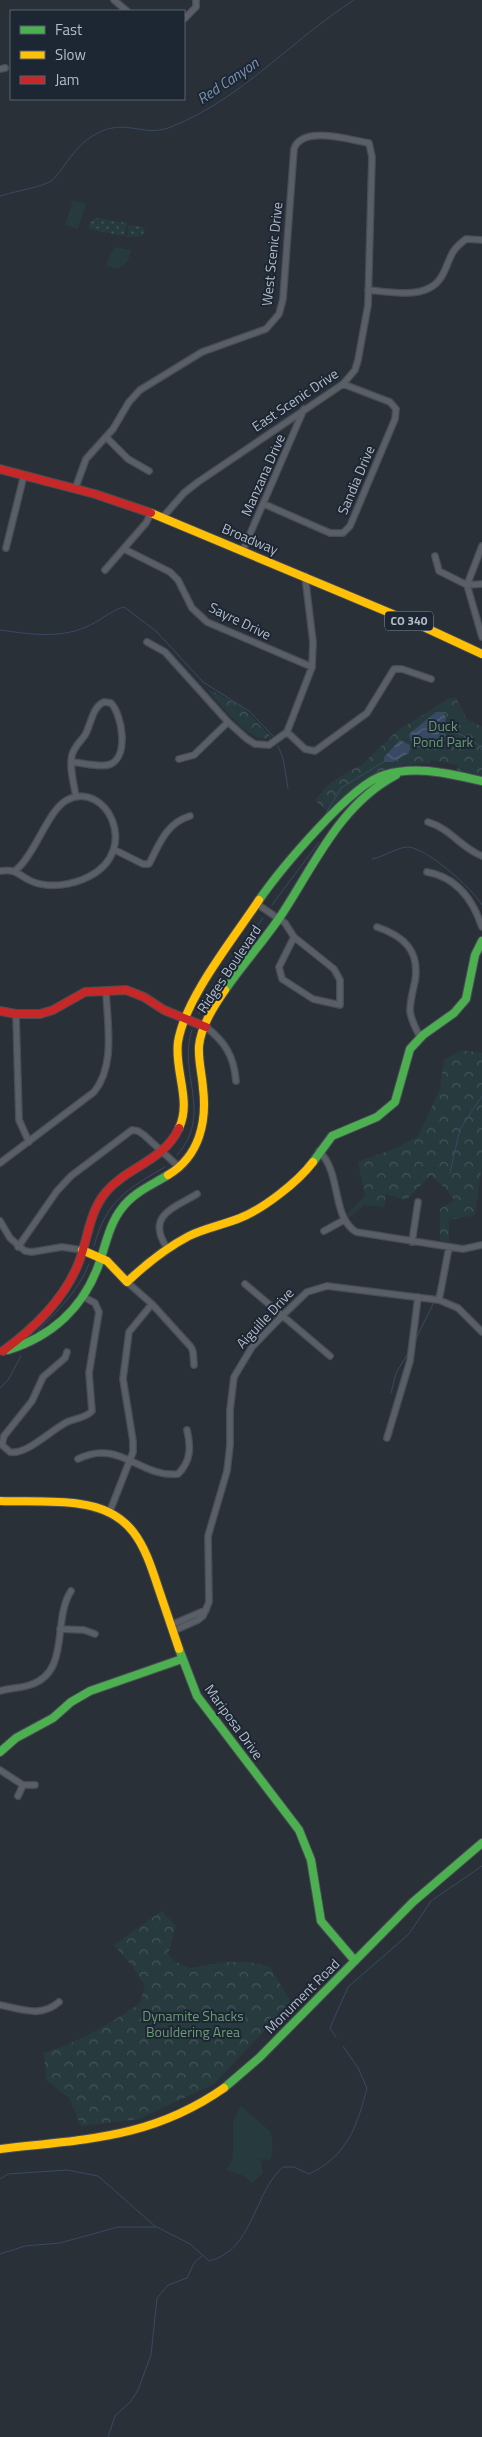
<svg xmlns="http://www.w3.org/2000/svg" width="482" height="2437" viewBox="0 0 482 2437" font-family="'Titillium Web',sans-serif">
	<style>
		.grass { fill: url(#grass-dots) }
		.forest { fill: url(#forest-crowns) }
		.pitch { fill: #273a3e }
		.water { fill: url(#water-waves) }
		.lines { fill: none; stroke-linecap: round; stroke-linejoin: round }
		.stream { stroke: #384963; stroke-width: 1 }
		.street-casing { stroke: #484c53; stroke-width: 8 }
		.fast-casing { stroke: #484c53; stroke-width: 10 }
		.slow-casing { stroke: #484c53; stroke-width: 10 }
		.jam-casing { stroke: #484c53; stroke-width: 10 }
		.street { stroke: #5a5e66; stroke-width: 5.5 }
		.fast { stroke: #4caf50; stroke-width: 8 }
		.slow { stroke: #ffc107; stroke-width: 8 }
		.jam { stroke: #c62828; stroke-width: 8 }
		.labels { text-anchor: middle; stroke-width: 4; stroke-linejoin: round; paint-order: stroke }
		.shield { fill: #1d2633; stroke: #878f9c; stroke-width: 1 }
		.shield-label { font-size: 12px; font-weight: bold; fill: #b4bcc9 }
		.street-label { font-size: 14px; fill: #b4bcc9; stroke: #1d2633 }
		.park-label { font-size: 14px; fill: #6b9a76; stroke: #1d2633 }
		.water-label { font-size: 15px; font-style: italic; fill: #7c92b1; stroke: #1d2633 }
	</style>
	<defs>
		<pattern id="grass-dots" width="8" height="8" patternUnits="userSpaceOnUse" patternTransform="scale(1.25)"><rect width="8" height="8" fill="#273a3e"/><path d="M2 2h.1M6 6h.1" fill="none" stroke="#445559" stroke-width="1.8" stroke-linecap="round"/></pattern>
		<pattern id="forest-crowns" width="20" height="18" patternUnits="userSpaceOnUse" patternTransform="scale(1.25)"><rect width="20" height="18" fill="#273a3e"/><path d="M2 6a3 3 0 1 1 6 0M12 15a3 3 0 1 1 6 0" fill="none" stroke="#445559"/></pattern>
		<pattern id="water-waves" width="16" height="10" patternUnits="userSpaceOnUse" patternTransform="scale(1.25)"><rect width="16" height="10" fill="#384963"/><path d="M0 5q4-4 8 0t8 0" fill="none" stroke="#526178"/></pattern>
	</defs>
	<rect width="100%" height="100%" fill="#2a3038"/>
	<path class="grass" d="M97 218 127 223 124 236 89 229V222Z
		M129 225 145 227 143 236 127 237Z"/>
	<path class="forest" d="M206 688 241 706 271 737C251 747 219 702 206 688Z
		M449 698H456L467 719 482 727V777L457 771 458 765 431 760 430 763C378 767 365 776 329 813L315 800 331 782 364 763 396 732Z
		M462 1050 482 1053V1165L475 1215 449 1220V1242L440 1240V1209L454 1200 445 1188 431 1175 406 1200 386 1194 384 1207 364 1205 349 1218 347 1214 365 1196 358 1162 396 1148 418 1136 440 1089 444 1060Z
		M162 1911 176 1926 168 1954 174 1961 190 1968 224 1962H249L270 1967 291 2002 214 2084 139 2119 81 2126 69 2098 46 2080 44 2053C79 2042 110 2024 140 2003L145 1986 133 1967 114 1945Z"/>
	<path class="pitch" d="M73 200 86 204 78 229 65 225Z
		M114 247 131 250C129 261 125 266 115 269L106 265Z
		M241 2106 271 2132C272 2141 274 2152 270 2160L260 2159 263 2173 252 2183 244 2176 226 2170 233 2158V2121Z"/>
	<path class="water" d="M436 712H443L446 717 445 740 440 745 418 748 410 740 409 734Z
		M400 740 410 745 409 753 393 762H384V757Z"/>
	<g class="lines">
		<path class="stream" d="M0 196C12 192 42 187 51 181 55 179 58 173 61 170 72 155 81 141 98 133 127 118 143 138 171 127 243 98 290 41 354 0
			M0 630C29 634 58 639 86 627 99 622 111 610 124 607L156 631 203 682 249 711 273 736
			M455 732 474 741 482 750
			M278 746 283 758 288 788
			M322 820 341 788 385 761
			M372 859C384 857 397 847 408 847 427 848 473 889 482 905
			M272 905 319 842
			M199 1014 218 982 263 918
			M177 1155C214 1114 177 1073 192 1030
			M450 1173 460 1129 482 1096
			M94 1246C106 1201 127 1189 165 1167
			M435 1298 439 1285
			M32 1337C53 1315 78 1293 89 1264
			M415 1341 434 1302
			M0 1388 8 1380 21 1356
			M391 1393 396 1373 408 1353
			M336 2037 330 2028 348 1987 409 1934 431 1901 482 1866
			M0 2179 8 2174 67 2170 98 2176 156 2227
			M0 2254 25 2246 60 2243 118 2227H157L190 2244 209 2261C254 2250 253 2193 283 2167H294L309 2174C347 2156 357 2127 367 2088L358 2068 343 2046
			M108 2437 115 2416 131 2401 138 2390 151 2355 157 2298 168 2285 187 2278 194 2263 202 2256"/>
		<g class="street-casing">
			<path id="street" d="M114 0 127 11
				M184 19 196 7V0
				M0 69 5 68
				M368 290C392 292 430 301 443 274 452 256 449 252 466 239L482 240
				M106 437 128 459 149 471
				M75 489 86 459 113 429 129 402 140 390 202 352 266 329 279 314 283 299 294 149C302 125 350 140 369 143L372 157 368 305 358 360 355 370 343 384 198 482 184 493 163 517
				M264 504 330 533H343L350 526 395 419 396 409 390 402 343 384
				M482 546 467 585 482 637
				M6 548 24 475
				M124 549 170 572 178 580 192 608 207 622 312 667
				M243 550 304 409
				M435 556 439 571 467 585 482 584
				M105 570 146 523 151 513
				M147 642 165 652 228 722 247 739 255 744 269 745 287 732 312 667 313 642 305 576
				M287 732 305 749 315 751 367 713 394 669H402L431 679
				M179 759 194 755 228 722
				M72 762C82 763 102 768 111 764 129 755 122 715 111 703L104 702C92 707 91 725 85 735 81 741 74 747 72 755 69 768 74 784 76 797
				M428 822C451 829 461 848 482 856
				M115 850 143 864H149C159 845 166 823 190 816
				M0 871C18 869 16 874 31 881 49 889 73 885 90 876 141 849 106 780 67 800 48 810 36 853 16 870
				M427 872C456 877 473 900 482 927
				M257 904 285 923 294 937 334 969 340 980V1005L313 999 282 979 279 967 294 937
				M377 927C404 936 420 951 415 981 413 990 410 1001 410 1011 411 1020 416 1029 420 1037
				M16 1014 19 1120 29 1142
				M206 1027C225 1042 234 1056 236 1081
				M319 1151C342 1173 331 1216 356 1232L463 1249 482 1245
				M0 1163 94 1092C116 1065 107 1023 106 990
				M0 1221 10 1238 25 1251 32 1252 62 1247 82 1250
				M324 1231 344 1220
				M412 1242 418 1202
				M18 1247 57 1191 71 1176 132 1130 138 1131 144 1135 180 1168
				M167 1248C146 1216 172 1209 197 1194
				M127 1282 152 1304 191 1347 193 1352 194 1365
				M245 1284 330 1356
				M439 1300 449 1247
				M67 1352 65 1358 43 1377 32 1401 4 1436 2 1445 10 1452C27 1455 51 1430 67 1422 76 1418 86 1418 92 1411L89 1373 99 1312 95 1303 82 1296
				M387 1438 410 1361 418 1297
				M78 1459C119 1438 140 1478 178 1474 191 1461 191 1448 187 1430
				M110 1511 133 1452V1441L123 1379 129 1332 152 1304
				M171 1625 206 1610
				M60 1629 84 1630 95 1634
				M173 1631 198 1620 203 1616 209 1602 208 1536 227 1471 230 1445V1410L234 1377 252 1347 283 1315 307 1292 327 1286 439 1300 458 1308 482 1332
				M0 1691C10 1688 21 1688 30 1685 71 1672 52 1620 71 1591
				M0 1770 23 1785H35
				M18 1796 23 1785
				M0 2005C21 2009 41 2018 59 2002"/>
		</g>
		<g class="fast-casing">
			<path id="fast" d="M259 900C280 870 351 784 384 775 418 765 449 774 482 781
				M225 990C242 965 263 942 280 917 314 866 339 805 396 775
				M313 1162 332 1136 377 1117 395 1102 410 1049 423 1035 454 1013 466 999 475 955 482 941
				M8 1350C53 1336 85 1306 100 1261 106 1243 110 1223 122 1208 134 1192 152 1185 168 1175
				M179 1649 197 1696 299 1830 311 1860 321 1921 355 1961
				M0 1752 16 1738 53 1718 71 1702 90 1691 182 1659
				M224 2088 259 2058 413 1902 482 1843"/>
		</g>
		<g class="slow-casing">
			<path id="slow" d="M151 513 426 628 482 654
				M179 1128C192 1101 174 1070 178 1042 185 998 234 938 259 900
				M168 1175C200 1156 207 1121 203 1088 202 1074 198 1060 199 1046 201 1026 214 1006 225 990
				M82 1250 107 1261 127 1282C146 1264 166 1248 189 1236 205 1228 223 1225 240 1218 263 1209 298 1182 313 1162
				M0 1501C27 1502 54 1500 80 1504 132 1511 144 1544 158 1587 165 1608 172 1628 179 1649
				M0 2149C85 2139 151 2139 224 2088"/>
		</g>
		<g class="jam-casing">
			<path id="jam" d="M0 469 95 494 151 513
				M0 1011 16 1014H40L53 1010 85 992 126 990 144 997 164 1010 206 1027
				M3 1351C33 1329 65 1298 79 1262 88 1239 89 1212 106 1192 128 1166 164 1161 179 1128"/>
		</g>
		<use href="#street" class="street"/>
		<use href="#fast" class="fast"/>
		<use href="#slow" class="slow"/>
		<use href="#jam" class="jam"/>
	</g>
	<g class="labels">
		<rect class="shield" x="385" y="611.5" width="48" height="19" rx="4"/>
		<g class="shield-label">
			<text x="409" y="625">CO 340</text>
		</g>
		<g class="street-label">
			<text transform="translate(272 254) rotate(-84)" y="5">West Scenic Drive</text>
			<text transform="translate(295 400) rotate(-34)" y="5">East Scenic Drive</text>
			<text transform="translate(263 475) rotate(-66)" y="5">Manzana Drive</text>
			<text transform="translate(356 480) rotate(-67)" y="5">Sandia Drive</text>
			<text transform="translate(250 539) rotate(23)" y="5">Broadway</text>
			<text transform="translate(240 621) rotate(26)" y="5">Sayre Drive</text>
			<text transform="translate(229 969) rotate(-56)" y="5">Ridges Boulevard</text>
			<text transform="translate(265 1318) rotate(-47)" y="5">Aiguille Drive</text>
			<text transform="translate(234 1722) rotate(54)" y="5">Mariposa Drive</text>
			<text transform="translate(302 1996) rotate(-45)" y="5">Monument Road</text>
		</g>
		<g class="park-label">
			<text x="443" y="731">Duck<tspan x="443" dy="16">Pond Park</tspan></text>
			<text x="193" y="2021">Dynamite Shacks<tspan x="193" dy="16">Bouldering Area</tspan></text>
		</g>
		<g class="water-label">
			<text transform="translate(228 81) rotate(-34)" y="5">Red Canyon</text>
		</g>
	</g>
	<rect x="10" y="10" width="175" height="90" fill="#1d2633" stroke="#59626f"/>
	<rect x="20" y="26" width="25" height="8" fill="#4caf50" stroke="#59626f"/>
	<text x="55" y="35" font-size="15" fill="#b4bcc9">Fast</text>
	<rect x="20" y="51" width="25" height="8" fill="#ffc107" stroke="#59626f"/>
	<text x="55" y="60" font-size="15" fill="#b4bcc9">Slow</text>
	<rect x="20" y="76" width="25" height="8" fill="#c62828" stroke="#59626f"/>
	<text x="55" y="85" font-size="15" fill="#b4bcc9">Jam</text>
</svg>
